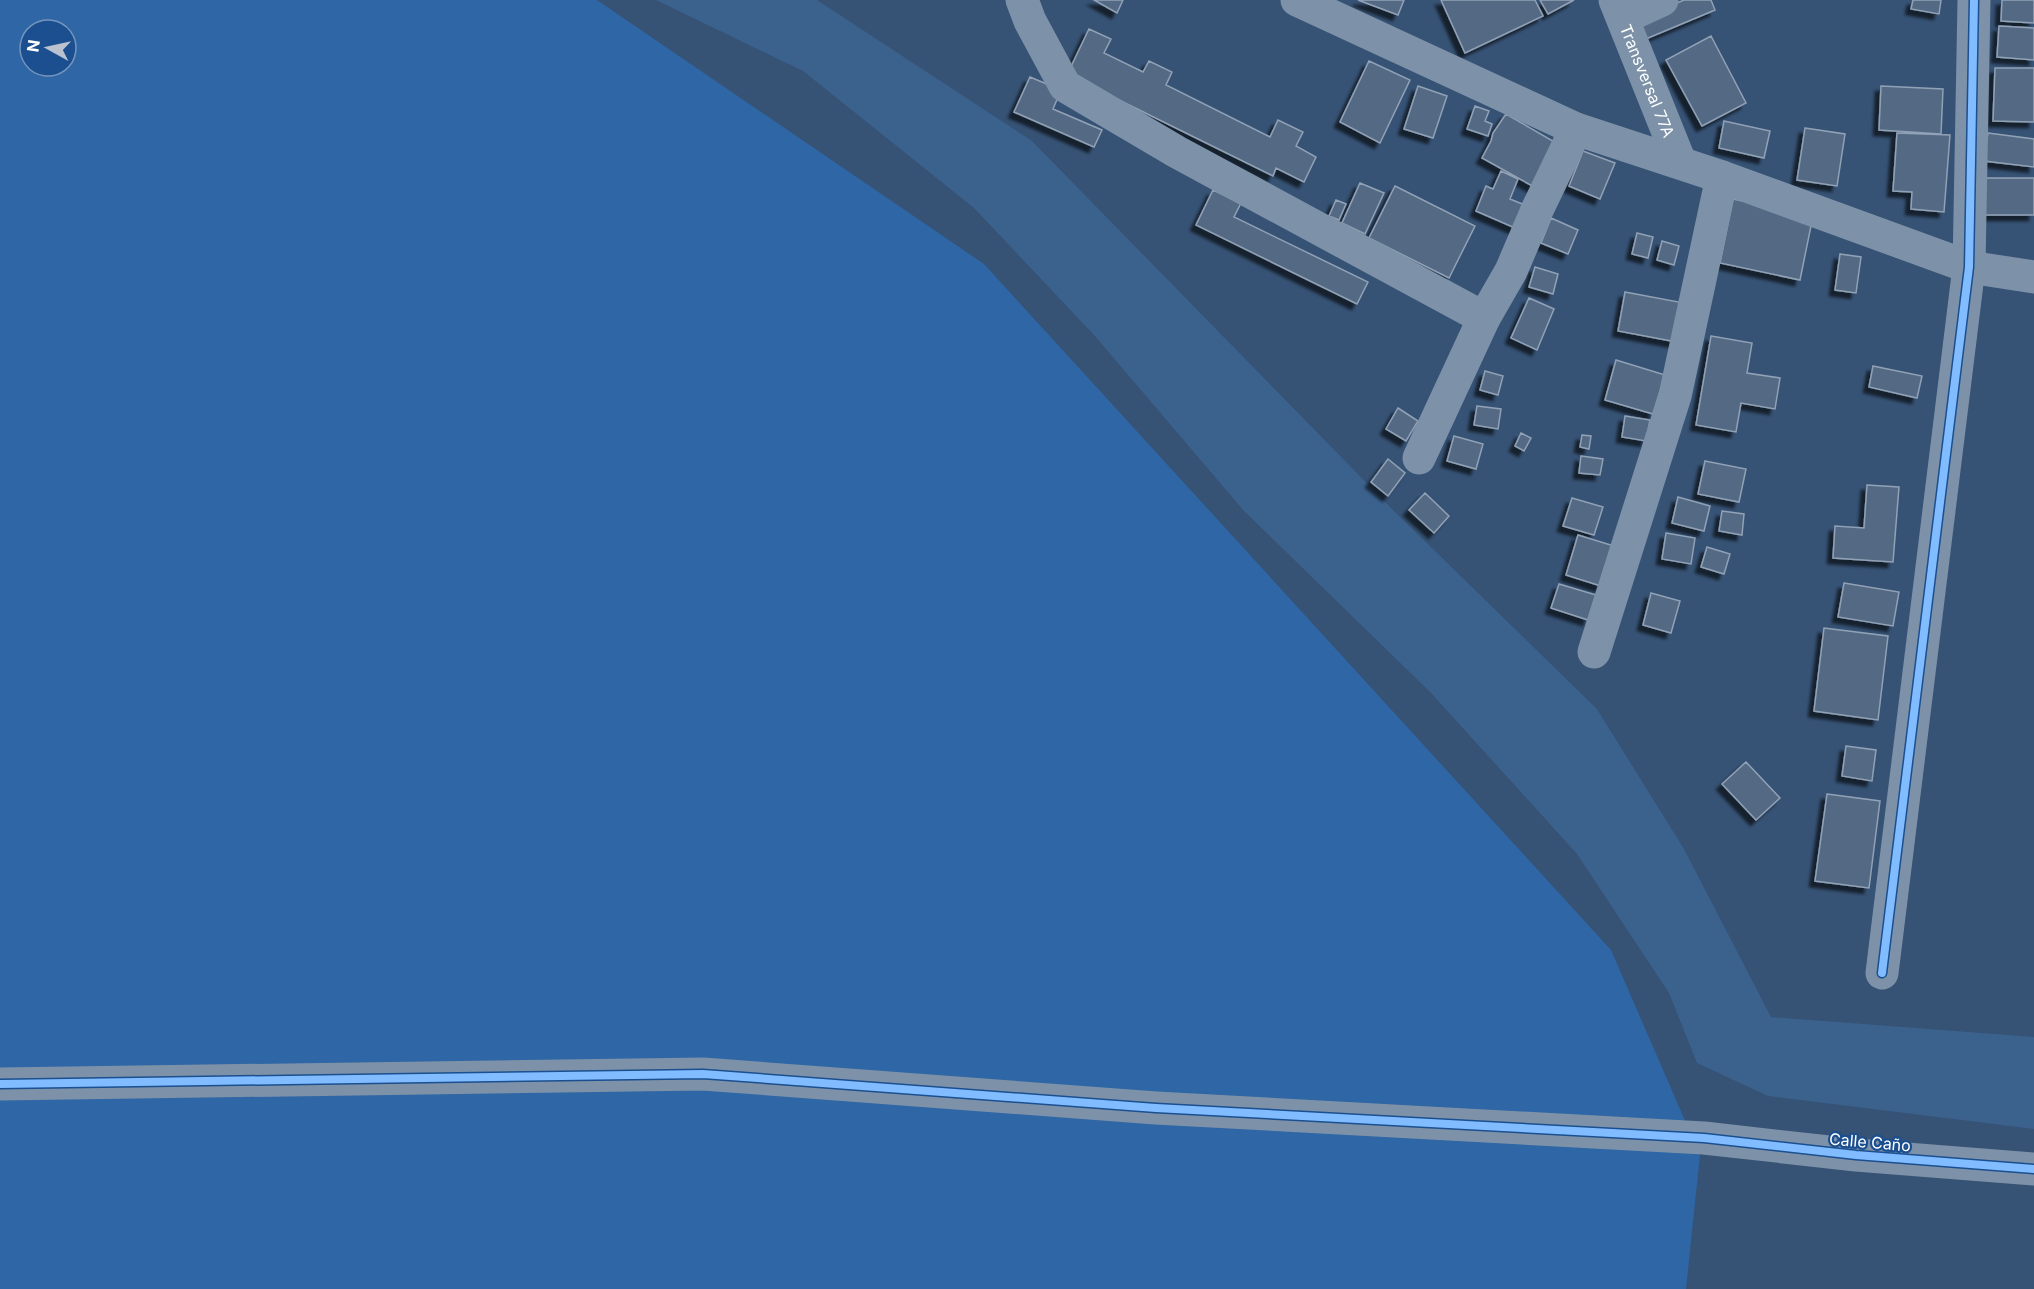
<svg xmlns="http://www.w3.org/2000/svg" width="2034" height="1289" viewBox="0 0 2034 1289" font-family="Inter,sans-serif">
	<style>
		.green { fill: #2f66a5; fill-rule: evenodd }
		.water { fill: #3b618d }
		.building { fill: #526984; stroke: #92a2b6; stroke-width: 1.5; filter: url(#shadow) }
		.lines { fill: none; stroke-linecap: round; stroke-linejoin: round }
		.street { stroke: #7d92a8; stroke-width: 33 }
		.cycleway-casing { stroke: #1b4f8f; stroke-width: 11 }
		.cycleway { stroke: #80bcff; stroke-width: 8 }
		.labels { text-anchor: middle; stroke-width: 4.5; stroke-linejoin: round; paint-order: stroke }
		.street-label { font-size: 16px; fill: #fff; stroke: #1b4f8f }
	</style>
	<defs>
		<filter id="shadow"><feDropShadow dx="-5.5" dy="5.5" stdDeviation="1.5" flood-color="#0009"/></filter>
	</defs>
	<rect width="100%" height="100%" fill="#365274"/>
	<path class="green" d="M0 0H597L984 264 1611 950 1700 1155 1686 1289H0ZM30 30H66V66H30Z"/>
	<path class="water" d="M656 0H817L1032 141 1395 512 1597 709 1684 849 1771 1017 2034 1037V1129L1768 1096 1697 1063 1669 993 1577 854 1431 693 1244 511 1094 335 974 208 803 71Z"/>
	<path class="building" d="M1094 0H1123L1117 13Z
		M1358 0H1404L1398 15Z
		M1441 0H1535L1543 16 1465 53Z
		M1540 0H1574L1548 14Z
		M1684 0H1711L1715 10 1641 41 1633 22Z
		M1913 0H1941L1939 14 1911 9Z
		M2002 0H2034V23L2001 21Z
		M1999 26 2034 28V60L1997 57Z
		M1089 29 1111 39 1104 53 1143 72 1149 61 1172 72 1166 85 1270 137 1278 120 1303 132 1296 146 1316 157 1304 182 1276 168 1273 176 1117 99 1066 77Z
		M1711 36 1746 103 1702 126 1666 60Z
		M1369 61 1410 80 1380 143 1340 122Z
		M1995 68H2034V122L1993 121Z
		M1030 77 1061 90 1053 109 1102 130 1094 147 1014 112Z
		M1418 86 1447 96 1433 138 1404 129Z
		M1881 86 1943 89 1941 134 1879 130Z
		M1475 106 1489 111 1485 121 1492 124 1488 136 1467 129Z
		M1506 114 1558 144 1536 188 1482 158 1491 141 1493 133Z
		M1724 121 1770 131 1764 158 1719 148Z
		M1805 128 1845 134 1837 186 1797 180Z
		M1897 133 1950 135 1944 212 1911 209 1912 192 1893 191Z
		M1988 133 2034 139V167L1984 161Z
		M1583 151 1615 163 1600 199 1569 186Z
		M1501 171 1518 179 1510 199 1532 208 1522 231 1476 211 1486 186 1493 189Z
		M1983 178H2034V215H1984Z
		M1360 183 1384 193 1365 234 1342 223Z
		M1395 186 1475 226 1449 278 1369 238Z
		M1213 190 1241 203 1234 217 1368 282 1357 304 1196 225Z
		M1733 199 1813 216 1800 280 1720 263Z
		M1336 200 1346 204 1339 220 1329 216Z
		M1551 218 1578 230 1568 254 1541 243Z
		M1637 233 1653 237 1648 258 1632 254Z
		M1662 241 1679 246 1674 265 1657 260Z
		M1840 254 1861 257 1856 293 1835 290Z
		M1535 267 1558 274 1553 294 1529 287Z
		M1625 292 1684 303 1677 342 1618 331Z
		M1529 298 1554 309 1537 350 1511 338Z
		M1711 336 1752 343 1747 373 1780 378 1775 409 1741 403 1736 432 1696 425Z
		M1616 360 1665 375 1653 414 1605 400Z
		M1873 366 1922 376 1917 398 1869 387Z
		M1485 371 1503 376 1498 395 1480 390Z
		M1477 406 1501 409 1498 429 1474 425Z
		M1398 408 1418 421 1406 441 1386 429Z
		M1625 416 1650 420 1646 441 1622 437Z
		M1521 433 1531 438 1524 451 1515 446Z
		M1582 435 1591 436 1589 449 1580 447Z
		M1454 436 1483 444 1476 469 1447 461Z
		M1581 456 1603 459 1600 475 1579 473Z
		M1388 459 1405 473 1388 496 1371 482Z
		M1705 461 1746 469 1739 502 1698 494Z
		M1867 485 1899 487 1893 562 1833 558 1835 526 1864 528Z
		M1425 493 1449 516 1434 533 1409 510Z
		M1678 497 1710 506 1704 531 1672 523Z
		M1572 498 1603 507 1594 535 1563 526Z
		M1722 511 1744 514 1742 535 1719 531Z
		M1666 533 1695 538 1691 564 1662 559Z
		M1578 535 1614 546 1601 586 1566 575Z
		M1707 547 1730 554 1724 574 1701 567Z
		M1844 583 1899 592 1893 626 1838 617Z
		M1559 584 1596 595 1588 620 1551 608Z
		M1651 593 1680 601 1671 633 1643 625Z
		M1824 628 1888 636 1878 720 1814 711Z
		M1846 746 1876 750 1872 781 1842 776Z
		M1746 762 1780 798 1756 820 1722 784Z
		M1827 794 1880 801 1869 888 1815 881Z"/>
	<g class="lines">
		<g class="street">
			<path d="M1022 0 1030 21 1065 86 1177 152 1484 318"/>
			<path d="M1297 0 1576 129 1722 177 1969 267 2034 277"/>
			<path id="s1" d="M1615 0 1680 162"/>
			<path d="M1623 18 1662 0"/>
			<path d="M1419 458 1484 318 1511 271 1537 210 1576 129"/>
			<path d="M1594 652 1675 396 1722 177"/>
			<path d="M1882 973 1969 267 1974 0"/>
			<path d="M0 1084 703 1074 1156 1108 1704 1138 1856 1155 2034 1169"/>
		</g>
		<g class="cycleway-casing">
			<path id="cycleway" d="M1882 973 1969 267 1974 0
				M0 1084 703 1074 1156 1108 1704 1138 1856 1155 2034 1169"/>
		</g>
		<use href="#cycleway" class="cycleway"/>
	</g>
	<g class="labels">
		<g class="street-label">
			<text dy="6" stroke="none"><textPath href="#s1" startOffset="87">Transversal 77A</textPath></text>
			<text transform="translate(1870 1142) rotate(5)" y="6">Calle Caño</text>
		</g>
	</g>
	<g transform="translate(48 48) rotate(278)"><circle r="28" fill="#1b4f8f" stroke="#7695bc" stroke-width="1.5"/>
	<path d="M0-4.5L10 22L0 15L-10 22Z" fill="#b9c2ce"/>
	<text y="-9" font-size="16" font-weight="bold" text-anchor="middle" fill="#ffffff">N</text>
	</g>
</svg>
